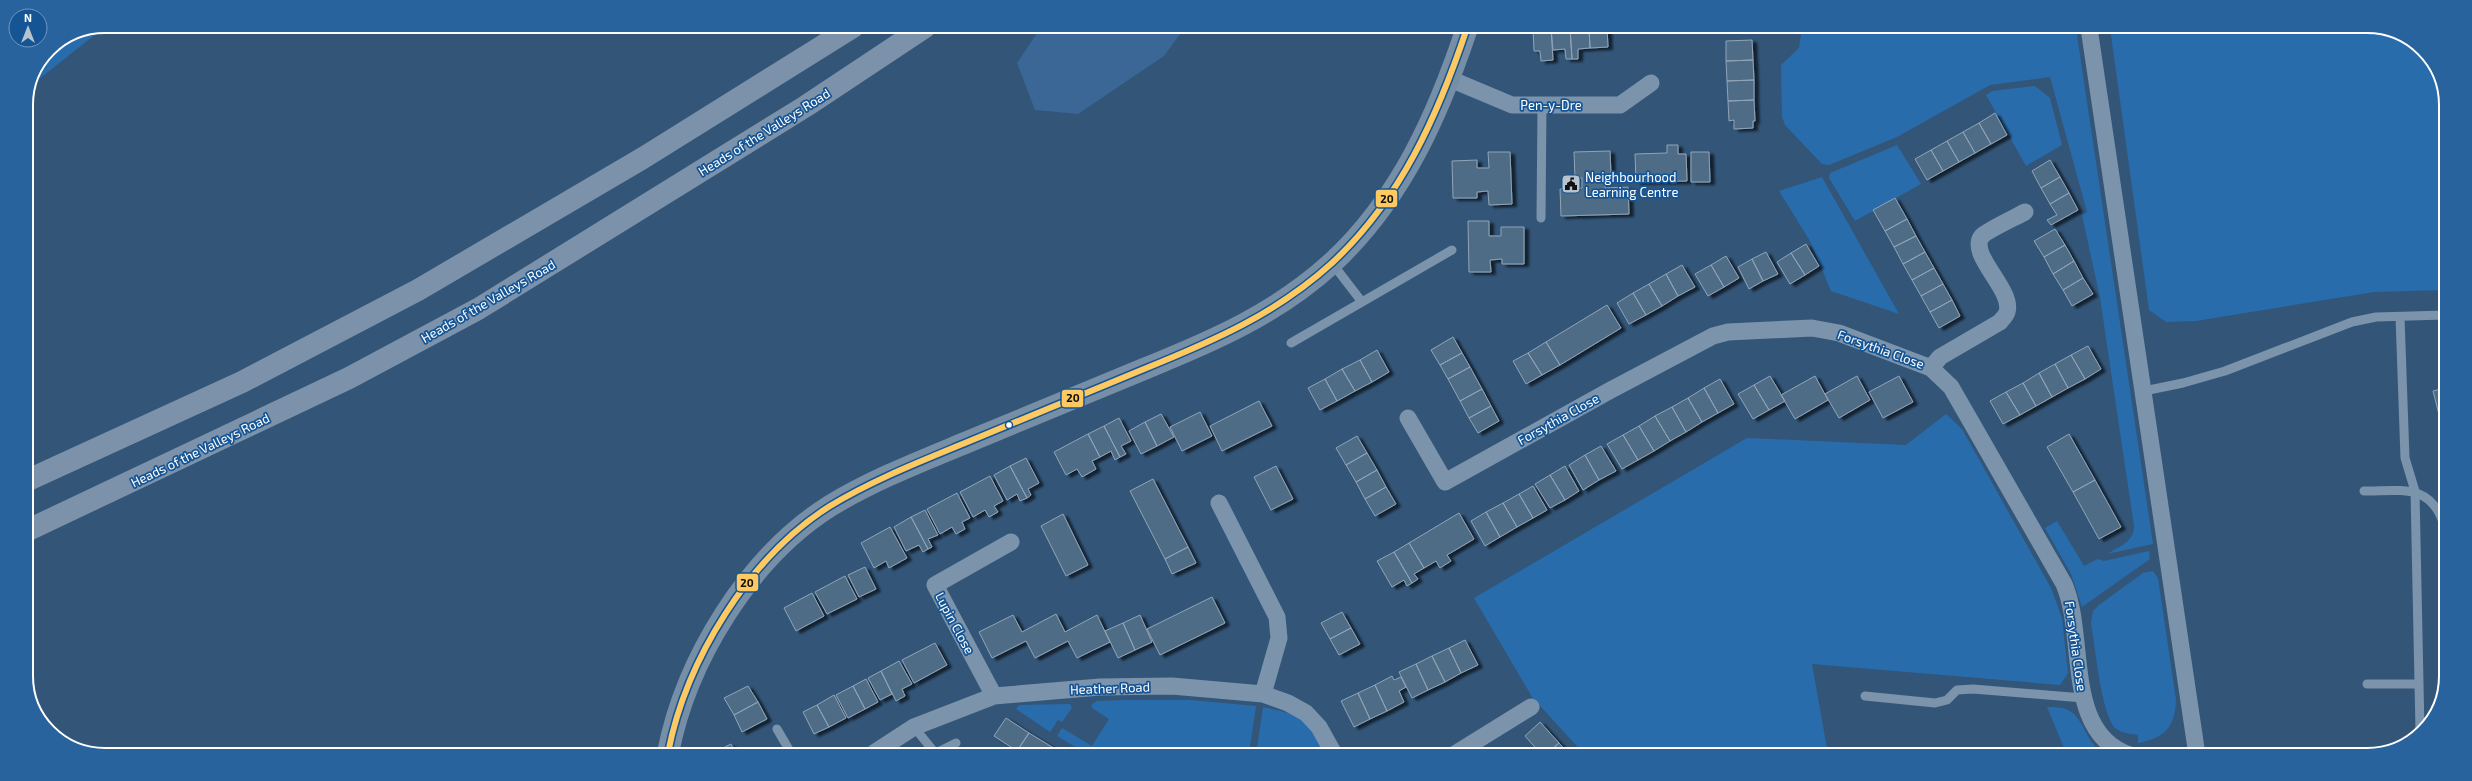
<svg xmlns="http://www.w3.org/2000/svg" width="2472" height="781" viewBox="0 0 2472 781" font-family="'Exo 2',sans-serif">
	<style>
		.green { fill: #296cac }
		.water { fill: #3a6795 }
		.building { fill: #4f6c87; stroke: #90a4b8; filter: url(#shadow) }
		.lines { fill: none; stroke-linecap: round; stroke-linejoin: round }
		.lane { stroke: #7b93ab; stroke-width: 9 }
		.street { stroke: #7b93ab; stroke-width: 17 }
		.secondary { stroke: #768fa7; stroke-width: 22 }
		.highway { stroke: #7c92aa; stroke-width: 22 }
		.bus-1-casing { stroke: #155595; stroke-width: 9 }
		.bus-1 { stroke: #fdc960; stroke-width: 6 }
		.bus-dot { fill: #fff; stroke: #155595; stroke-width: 1.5 }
		.labels { text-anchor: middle; stroke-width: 3.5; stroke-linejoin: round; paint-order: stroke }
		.street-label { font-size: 13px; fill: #fff; stroke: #155595 }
		.poi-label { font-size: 13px; fill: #fff; stroke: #155595; text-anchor: start }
		.rim { fill: none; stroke: #fff; stroke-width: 2 }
		.line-badge { stroke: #155595; stroke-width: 1.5 }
		.pale-badge-label { font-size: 11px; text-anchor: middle; font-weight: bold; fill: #111 }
	</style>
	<defs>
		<filter id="shadow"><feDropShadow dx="4.5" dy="2.5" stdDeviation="1" flood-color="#0009"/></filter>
	</defs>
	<rect width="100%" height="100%" fill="#325578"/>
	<path class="green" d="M106 26 29 87C37 50 70 29 106 26Z
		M1802 28H2076L2153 544 2107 554C2120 546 2134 542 2134 526L2100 298 2082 215 2087 212 2050 77 1990 85 1897 137 1829 165 1822 164 1785 125 1782 117 1781 65 1799 48Z
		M2110 28 2388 29 2427 53 2446 99 2445 290 2374 292 2196 321 2166 322 2149 310Z
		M2035 86 2050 98 2062 145 2026 166 1986 95 1992 91Z
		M1897 145 1921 184 1855 221 1829 178 1830 173Z
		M1822 177 1899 314 1831 291 1810 241 1779 191Z
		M1946 414 1962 429 2051 588 2062 618 2068 673 2060 685 1812 664 1828 754H1584L1532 697 1474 598 1747 438 1906 445Z
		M2057 521 2084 566 2098 559 2104 561 2149 551 2150 559 2082 607 2071 574 2045 528Z
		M2153 571 2158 578 2176 700C2175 727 2165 738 2138 743V735C2130 734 2121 733 2115 728 2101 714 2095 645 2091 623L2093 611 2099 605 2143 573Z
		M1127 700H1190L1256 706 1249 754 1085 753 1057 736 1062 728 1092 746 1109 719 1092 708V704L1097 701Z
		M1070 704 1072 708 1062 722 1058 720 1050 732 1016 709 1019 705Z
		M1263 707C1303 715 1305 718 1325 754H1256Z
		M2047 707C2053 707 2063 707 2068 710 2085 718 2085 744 2106 755H2067Z"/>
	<path class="water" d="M1041 27H1185L1164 56 1078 114 1035 110 1017 63Z"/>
	<path class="building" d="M1533 28H1551L1553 60 1541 61 1540 51H1534Z
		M1551 28H1570L1572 59H1566L1565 49 1553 50Z
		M1570 28H1589L1590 48 1578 49V59H1572Z
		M1589 28H1607L1608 47 1590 48Z
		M1752 40 1753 60 1726 61V41Z
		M1753 60 1754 80 1727 81 1726 61Z
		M1754 80V100L1728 101 1727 81Z
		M1754 100 1755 121H1753V128L1734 129V120L1729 121 1728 101Z
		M1995 113 2007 135 1991 144 1979 123Z
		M1979 123 1991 144 1975 153 1963 132Z
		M1963 132 1975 153 1959 162 1947 141Z
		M1947 141 1959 162 1943 171 1931 150Z
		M1667 145H1678V154H1686L1687 181 1636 182 1635 154 1667 153Z
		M1931 150 1943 171 1927 180 1915 159Z
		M1610 151 1611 175H1604L1605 188 1628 187 1629 214 1561 216 1560 189 1582 188V178H1575L1574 152Z
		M1488 152H1510L1512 204 1489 205 1488 191 1477 192V198H1453L1452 161 1477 160V168H1489Z
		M1691 152H1709L1710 182H1691Z
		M2050 160 2060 177 2041 188 2032 171Z
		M2060 177 2069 193 2050 204 2041 188Z
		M2069 193 2078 210 2051 225 2047 220 2057 215 2050 204Z
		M1895 198 1907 219 1885 231 1873 210Z
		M1907 219 1916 236 1894 247 1885 231Z
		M1468 221H1489V236H1501V227H1524V264H1502V259L1490 260 1491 272H1469Z
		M2055 229 2065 245 2044 257 2034 241Z
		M1916 236 1925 252 1903 264 1894 247Z
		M1806 244 1819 266 1805 275 1791 253Z
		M2065 245 2074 261 2053 274 2044 257Z
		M1766 252 1778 274 1763 281 1752 259Z
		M1925 252 1934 268 1912 280 1903 264Z
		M1791 253 1805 275 1790 284 1777 262Z
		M1726 256 1739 278 1724 287 1711 265Z
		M1752 259 1763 281 1749 289 1738 267Z
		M2074 261 2083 278 2063 290 2053 274Z
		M1682 265 1695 287 1678 296 1666 274Z
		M1711 265 1724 287 1708 296 1695 274Z
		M1934 268 1943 284 1921 296 1912 280Z
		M1666 274 1678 296 1662 306 1649 284Z
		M2083 278 2093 294 2072 306 2063 290Z
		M1649 284 1662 306 1646 315 1633 293Z
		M1943 284 1952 300 1930 312 1921 296Z
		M1633 293 1646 315 1629 324 1617 303Z
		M1952 300 1960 316 1939 328 1930 312Z
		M1607 305 1621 328 1560 365 1546 342Z
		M1453 337 1462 353 1440 365 1431 350Z
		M1546 342 1560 365 1542 375 1528 353Z
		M2088 346 2101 369 2085 379 2071 355Z
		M1377 350 1389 372 1372 382 1360 360Z
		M1462 353 1470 367 1448 379 1440 365Z
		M1528 353 1542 375 1526 384 1513 361Z
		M2071 355 2085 379 2068 388 2055 364Z
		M1360 360 1372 382 1355 391 1342 369Z
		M2055 364 2068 388 2052 397 2039 373Z
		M1470 367 1482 389 1460 401 1448 379Z
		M1342 369 1355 391 1337 401 1325 379Z
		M2039 373 2052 397 2036 406 2023 383Z
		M1770 376 1785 401 1769 410 1754 385Z
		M1815 376 1828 400 1795 419 1781 395Z
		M1857 376 1870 400 1839 418 1825 394Z
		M1899 376 1913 402 1883 418 1869 392Z
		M1325 379 1337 401 1320 410 1308 388Z
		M1720 379 1734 404 1718 413 1704 388Z
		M2023 383 2036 406 2020 415 2006 392Z
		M1754 385 1769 410 1753 419 1738 394Z
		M1704 388 1718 413 1702 422 1688 398Z
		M2445 388 2444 434 2433 391Z
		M1482 389 1491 406 1469 418 1460 401Z
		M2006 392 2020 415 2003 424 1990 401Z
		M1688 398 1702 422 1686 432 1672 407Z
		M1259 401 1272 426 1222 451 1210 426Z
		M1491 406 1499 421 1478 433 1469 418Z
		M1672 407 1686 432 1670 441 1655 416Z
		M1200 412 1212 436 1182 451 1170 427Z
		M1161 414 1174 437 1157 446 1145 422Z
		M1655 416 1670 441 1654 451 1639 426Z
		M1119 418 1131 441 1121 446 1126 454 1120 457 1104 426Z
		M1145 422 1157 446 1141 454 1129 431Z
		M1104 426 1120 457 1115 460 1111 451 1100 457 1088 434Z
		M1639 426 1654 451 1638 460 1623 435Z
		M1088 434 1100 457 1092 461 1096 469 1082 477 1077 469 1066 475 1054 452Z
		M2069 434 2095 480 2073 492 2047 447Z
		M1623 435 1638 460 1622 469 1607 444Z
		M1357 436 1367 453 1346 465 1336 448Z
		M1601 446 1616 471 1599 480 1585 455Z
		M1367 453 1377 470 1356 482 1346 465Z
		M1585 455 1599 480 1583 490 1569 465Z
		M1026 458 1039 483 1028 489 1031 495 1027 498 1010 466Z
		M1010 466 1027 498 1020 501 1017 494 1007 500 994 475Z
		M1276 466 1293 499 1271 510 1254 477Z
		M1565 466 1579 491 1565 500 1550 475Z
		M1377 470 1386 487 1365 499 1356 482Z
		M1550 475 1565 500 1550 508 1535 484Z
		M990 476 1003 501 994 506 998 512 989 517 985 510 973 517 960 492Z
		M1153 479 1188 547 1165 559 1130 491Z
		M2095 480 2121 527 2099 539 2073 492Z
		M1533 486 1547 510 1533 518 1519 494Z
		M1386 487 1396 504 1375 516 1365 499Z
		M957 493 970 518 962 522 965 529 956 534 952 527 940 534 927 509Z
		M1519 494 1533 518 1517 527 1503 503Z
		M1503 503 1517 527 1500 537 1486 512Z
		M925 510 938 535 928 539 932 547 928 549 911 517Z
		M1486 512 1500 537 1485 546 1471 521Z
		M1459 513 1474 539 1447 555 1451 561 1440 568 1436 561 1424 568 1409 543Z
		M1063 514 1088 565 1066 576 1041 526Z
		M911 517 928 549 923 552 919 545 906 551 894 527Z
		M890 527 907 558 889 568 886 561 874 568 861 543Z
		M1409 543 1424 568 1414 574 1418 579 1412 583 1394 552Z
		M1188 547 1196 563 1172 574 1165 559Z
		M1394 552 1412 583 1407 586 1404 580 1392 587 1377 561Z
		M865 567 876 589 859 597 848 575Z
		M845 576 857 599 827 614 815 592Z
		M812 593 824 616 796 631 784 608Z
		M1212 597 1225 623 1160 655 1147 629Z
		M1342 612 1351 628 1330 639 1321 623Z
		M1056 614 1065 632 1097 615 1110 642 1077 658 1068 641 1035 658 1026 641 992 658 979 632 1013 615 1022 632Z
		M1140 615 1152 642 1135 650 1123 623Z
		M1123 623 1135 650 1118 658 1105 631Z
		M1351 628 1360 644 1339 655 1330 639Z
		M1465 640 1478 665 1461 673 1449 648Z
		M935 643 947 665 914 683 902 660Z
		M1449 648 1461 673 1445 682 1432 656Z
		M1432 656 1445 682 1428 690 1416 664Z
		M899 661 912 684 902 689 905 696 896 701 881 671Z
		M1416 664 1428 690 1412 698 1399 672Z
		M881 671 892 694 880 700 868 678Z
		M1392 676 1394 680 1401 677 1406 687 1399 691 1404 702 1387 711 1375 685Z
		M866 679 878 702 865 709 853 686Z
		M1375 685 1387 711 1370 719 1358 693Z
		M748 686 758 702 734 715 724 698Z
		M853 686 865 709 848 718 836 695Z
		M1358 693 1370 719 1354 727 1341 701Z
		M834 695 846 718 829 727 817 705Z
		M758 702 767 719 742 732 734 715Z
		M817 705 829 727 814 734 803 712Z
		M1006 718 1029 733 1017 751 994 736Z
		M1540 722 1559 743 1547 754H1541L1525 736Z
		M1029 733 1052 747 1048 753H1022L1017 751Z
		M1559 743 1569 754H1547Z
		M731 744 735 753H713Z
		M1052 747 1062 753H1048Z"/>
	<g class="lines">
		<path class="lane" d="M1541 218 1542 105
			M1332 263 1362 302
			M2400 317 2405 458 2415 491 2420 731
			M1291 343 1452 250
			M2144 391 2183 383 2225 371 2352 322 2376 317 2445 315
			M2364 491C2401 491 2431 483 2444 525
			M2367 684H2419
			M1865 696 1935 703 1947 700 1957 690 1973 689 2083 698
			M914 727 935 753
			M777 729 791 753
			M936 753 956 743"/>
		<path class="street" d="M2089 28 2197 755
			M1450 79 1512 105H1620L1651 83
			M1931 368 1940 357 2000 322C2002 319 2006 316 2007 312 2014 290 1967 254 1982 236 1988 230 2016 217 2025 212
			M1408 418 1445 482 1609 391 1713 336 1728 332 1812 328 1839 333 1931 368 1951 387 2064 584C2087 637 2063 733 2130 755
			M1219 503 1277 617 1279 638 1263 694
			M994 696 935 585 1011 542
			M874 753 914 727 994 696 1100 687 1172 686 1263 694 1288 703 1306 713 1319 727 1334 754
			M1455 754 1531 707"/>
		<path class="secondary" d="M668 753C686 660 749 557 830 506 873 480 919 462 965 443 1024 418 1084 394 1144 369 1213 341 1276 314 1332 263 1401 199 1438 115 1467 28"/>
		<path class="highway" d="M26 481 242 382 418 290 643 158 853 27
			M26 531 349 378 478 309 806 106 925 27"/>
		<g class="bus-1-casing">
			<path id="bus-1" d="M668 753C686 660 749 557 830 506 873 480 919 462 965 443 1024 418 1084 394 1144 369 1213 341 1276 314 1332 263 1401 199 1438 115 1467 28"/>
		</g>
		<use href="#bus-1" class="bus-1"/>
	</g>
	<defs>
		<g id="civic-square" transform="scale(1)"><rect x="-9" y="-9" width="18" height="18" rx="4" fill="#b7c4d0" stroke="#155595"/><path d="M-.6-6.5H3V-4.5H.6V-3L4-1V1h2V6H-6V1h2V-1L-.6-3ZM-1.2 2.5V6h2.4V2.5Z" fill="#111"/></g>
	</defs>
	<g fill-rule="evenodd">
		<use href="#civic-square" x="1571" y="184"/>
	</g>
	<circle class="bus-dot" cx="1009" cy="425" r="3.5"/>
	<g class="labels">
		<g class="street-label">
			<text x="1551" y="110">Pen-y-Dre</text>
			<text transform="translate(764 132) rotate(-32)" y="5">Heads of the Valleys Road</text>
			<text transform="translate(488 301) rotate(-30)" y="5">Heads of the Valleys Road</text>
			<text transform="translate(1881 349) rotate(20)" y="5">Forsythia Close</text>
			<text transform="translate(1558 419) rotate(-29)" y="5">Forsythia Close</text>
			<text transform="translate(200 450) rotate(-26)" y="5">Heads of the Valleys Road</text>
			<text transform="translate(955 623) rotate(62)" y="5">Lupin Close</text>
			<text transform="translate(2076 646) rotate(82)" y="5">Forsythia Close</text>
			<text transform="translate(1110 688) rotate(-2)" y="5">Heather Road</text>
		</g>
		<g class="poi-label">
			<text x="1585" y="182">Neighbourhood<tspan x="1585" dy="15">Learning Centre</tspan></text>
		</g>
	</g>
	<path d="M0 0H2472V781H0ZM105 33H2367A72 72 0 0 1 2439 105V676A72 72 0 0 1 2367 748H105A72 72 0 0 1 33 676V105A72 72 0 0 1 105 33Z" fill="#28639d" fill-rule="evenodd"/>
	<path class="rim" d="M105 33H2367A72 72 0 0 1 2439 105V676A72 72 0 0 1 2367 748H105A72 72 0 0 1 33 676V105A72 72 0 0 1 105 33Z"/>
	<g class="line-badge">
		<rect x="1375" y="189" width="23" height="19" rx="4" fill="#fdc960"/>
		<rect x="1061" y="389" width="23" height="19" rx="4" fill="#fdc960"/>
		<rect x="736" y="573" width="23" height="19" rx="4" fill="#fdc960"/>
	</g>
	<g class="pale-badge-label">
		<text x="1387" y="203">20</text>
		<text x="1073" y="402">20</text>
		<text x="747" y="587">20</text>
	</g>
	<g transform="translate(28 28)"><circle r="19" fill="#155595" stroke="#7399bf"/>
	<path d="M0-3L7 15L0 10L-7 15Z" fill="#b7c4d0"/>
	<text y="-6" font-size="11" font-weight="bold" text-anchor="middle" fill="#ffffff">N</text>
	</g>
</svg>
